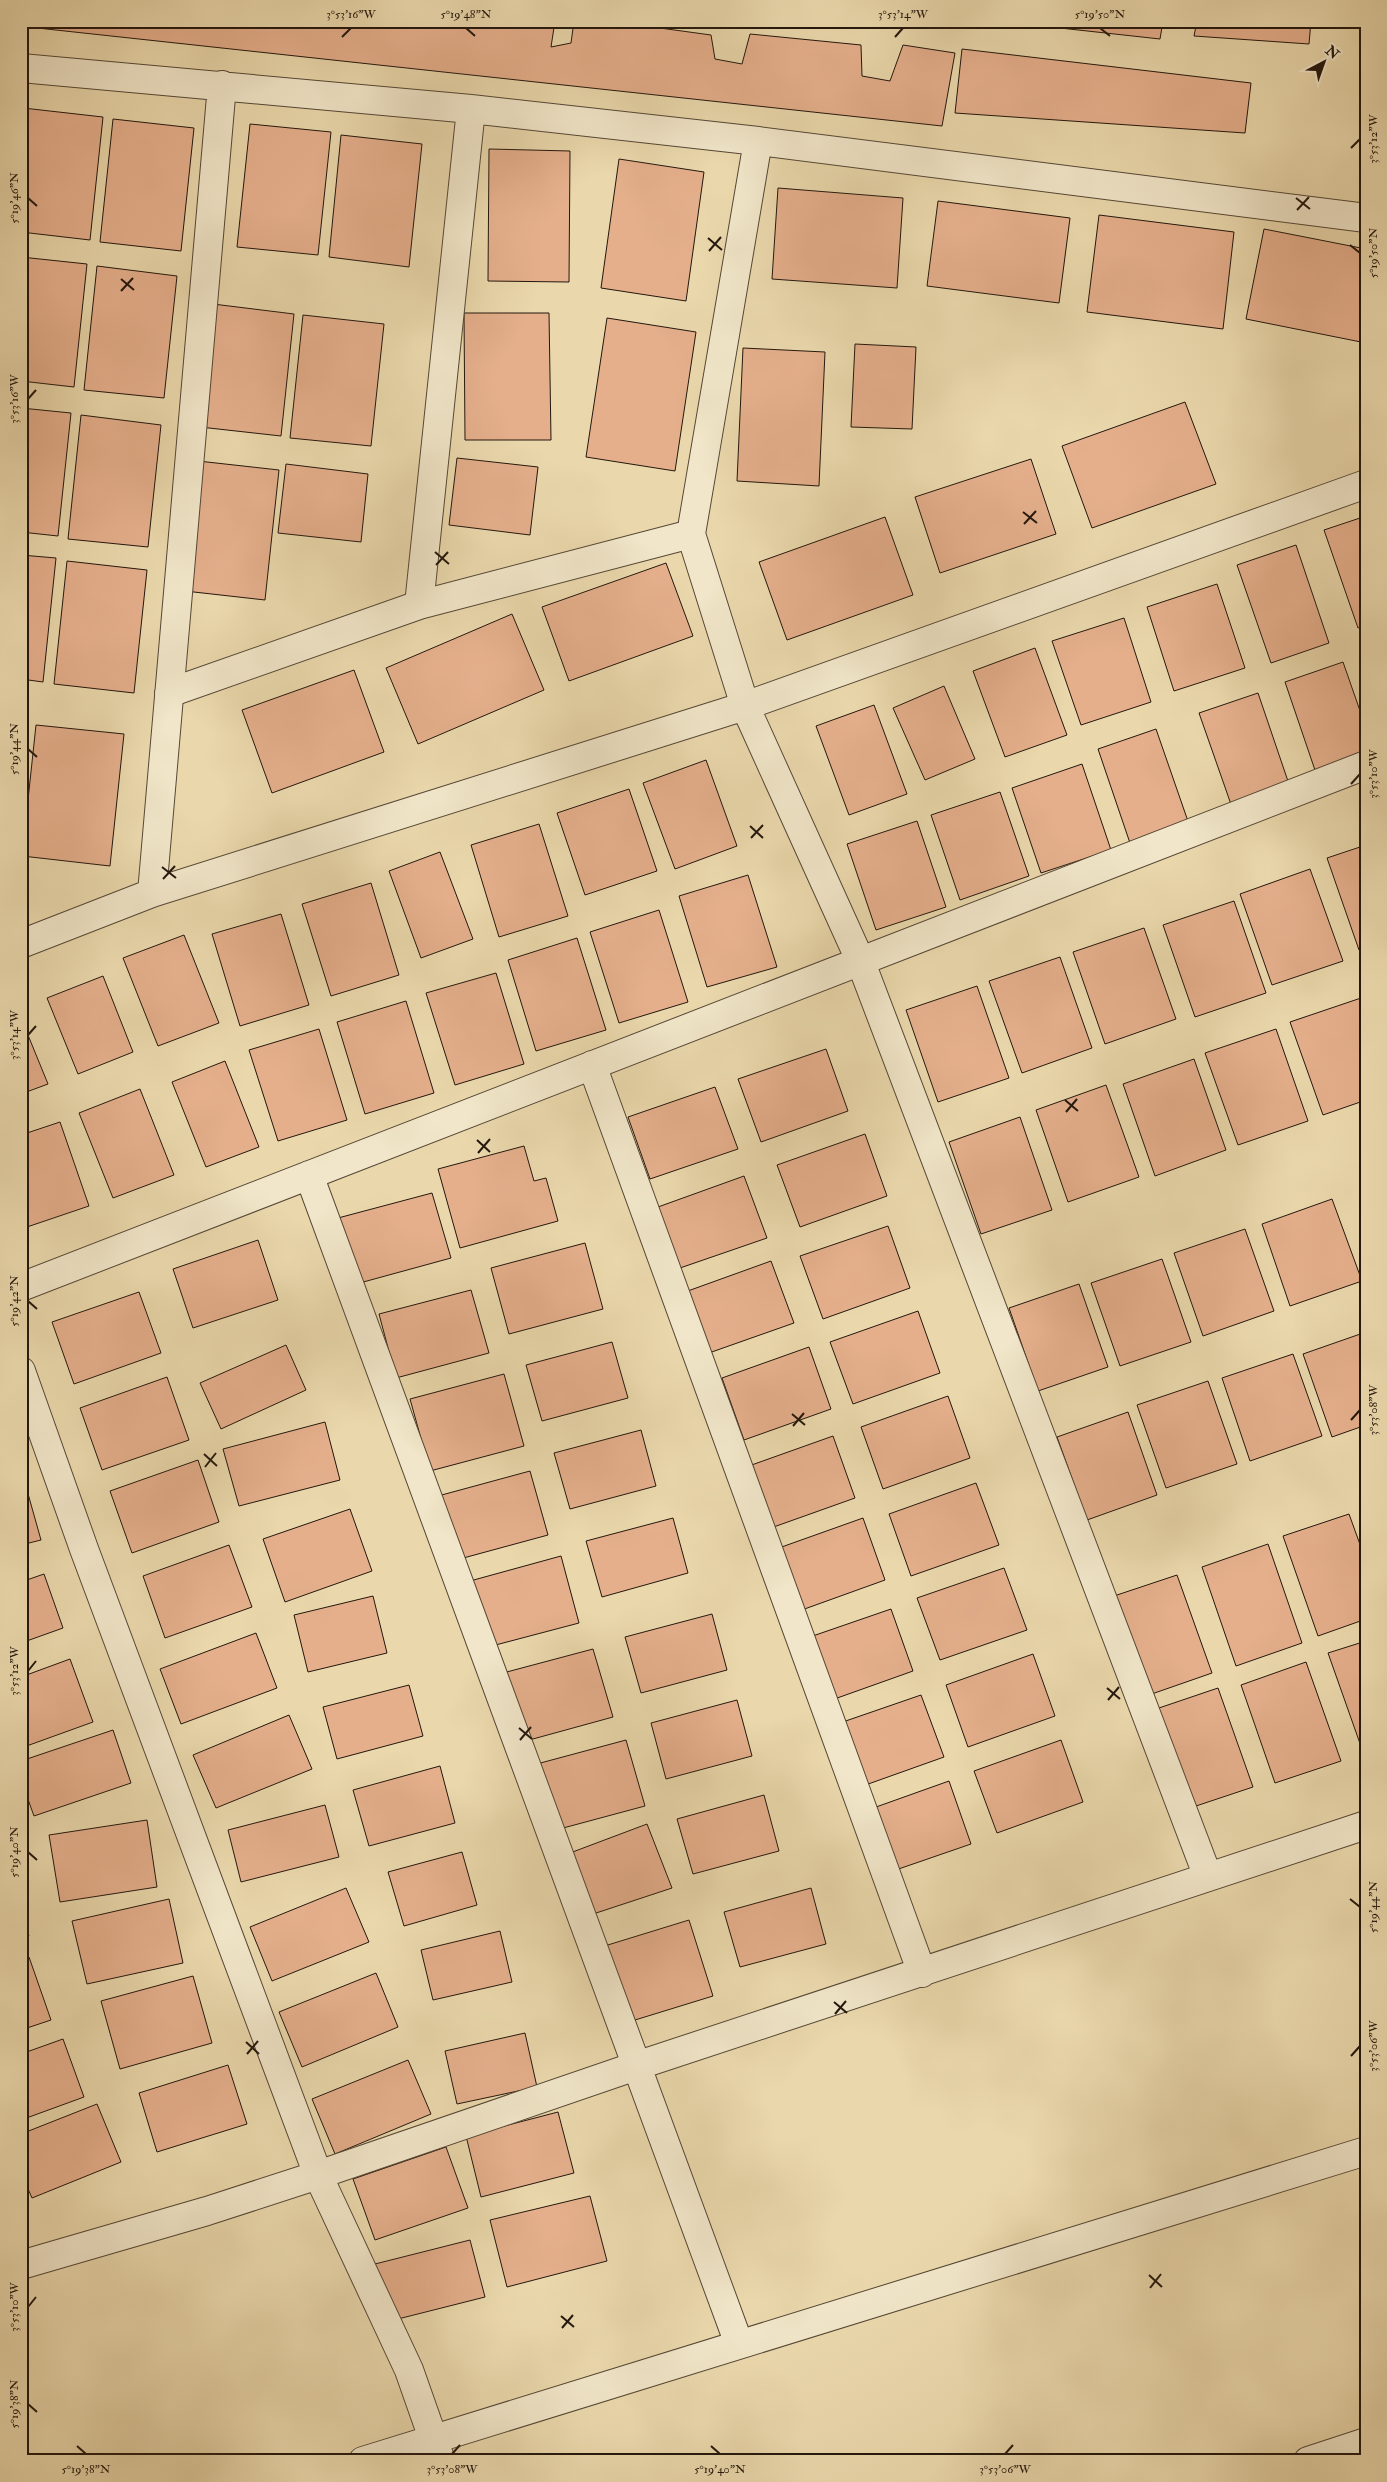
<svg xmlns="http://www.w3.org/2000/svg" width="1387" height="2482" viewBox="0 0 1387 2482" font-family="'IM FELL Double Pica',serif">
	<style>
		.building { fill: #e5af8c; stroke: #23170d }
		.lines { fill: none; stroke-linecap: round; stroke-linejoin: round }
		.minor-casing { stroke: #554735; stroke-width: 30 }
		.minor { stroke: #f1e6c9; stroke-width: 28 }
		.ticks { fill: none; stroke: #23170d; stroke-width: 2 }
		.neatline { fill: none; stroke: #23170d; stroke-width: 2 }
		.ticks-label { font-size: 12px; text-anchor: middle; fill: #23170d }
	</style>
	<rect width="100%" height="100%" fill="#ead8ac"/>
	<filter id="stains"><feTurbulence type="fractalNoise" baseFrequency=".004" numOctaves="4"/><feColorMatrix values="0 0 0 0 .2 0 0 0 0 .09 0 0 0 0 .02 0 0 0 .5 -.17"/></filter>
	<radialGradient id="worn" r=".72"><stop offset=".6" stop-color="#630" stop-opacity="0"/><stop offset="1" stop-color="#630" stop-opacity=".3"/></radialGradient>
	<path class="building" d="M28 21H555L551 47 571 43 574 21H609L711 35 715 59 742 64 750 34 861 45 862 76 890 81 903 45 955 53 942 126 28 27Z
		M1042 21H1163L1160 39 1042 26Z
		M1197 21H1311L1309 44 1194 36Z
		M962 49 1251 83 1245 133 955 113Z
		M23 108 103 117 90 240 21 232Z
		M113 119 194 128 181 251 100 242Z
		M250 124 331 132 318 255 237 247Z
		M341 135 422 144 409 267 329 257Z
		M489 149 570 151 569 282 488 281Z
		M619 159 704 172 686 301 601 288Z
		M778 188 903 198 897 288 772 279Z
		M938 201 1070 218 1059 303 927 286Z
		M1099 215 1234 232 1223 329 1087 312Z
		M1264 229 1366 249V343L1246 319Z
		M21 257 87 264 74 387 21 381Z
		M97 266 177 276 164 398 84 390Z
		M213 304 294 314 281 436 200 427Z
		M464 313H549L551 440H465Z
		M303 315 384 324 371 446 290 438Z
		M607 318 696 332 675 471 586 457Z
		M855 344 916 347 912 429 851 427Z
		M743 348 825 352 819 486 737 481Z
		M1185 402 1216 484 1092 528 1062 446Z
		M21 408 71 413 58 536 21 532Z
		M81 415 161 425 148 547 68 539Z
		M457 458 538 467 530 535 449 525Z
		M1031 459 1056 534 940 573 915 497Z
		M198 461 279 470 265 600 185 591Z
		M286 464 368 474 361 542 278 533Z
		M1366 516V625L1358 628 1324 530Z
		M885 517 913 595 787 640 759 562Z
		M1296 545 1329 643 1271 663 1237 565Z
		M21 555 56 558 43 682 21 679Z
		M67 561 147 570 134 693 54 684Z
		M666 563 693 636 569 681 542 607Z
		M1217 584 1245 668 1174 691 1147 607Z
		M512 614 544 690 418 744 386 668Z
		M1124 618 1151 702 1081 725 1052 641Z
		M1035 648 1067 735 1005 757 973 671Z
		M1343 662 1366 728V763L1318 779 1285 682Z
		M354 670 384 752 272 793 242 710Z
		M944 686 975 759 925 780 893 708Z
		M1258 693 1291 790 1233 810 1199 713Z
		M874 705 907 794 849 815 816 726Z
		M36 725 124 734 110 866 22 856Z
		M21 726H25L21 764Z
		M1156 729 1190 827 1131 846 1098 749Z
		M706 760 737 846 675 869 643 783Z
		M1082 764 1111 850 1041 873 1012 788Z
		M629 789 657 871 585 895 557 813Z
		M1000 792 1029 876 960 900 931 815Z
		M917 821 946 907 876 930 847 844Z
		M539 824 568 916 499 937 471 845Z
		M1366 845V948L1359 950 1327 858Z
		M440 852 473 939 421 958 389 871Z
		M1310 869 1343 961 1272 985 1240 894Z
		M748 875 777 967 707 987 679 896Z
		M371 883 399 975 331 996 302 904Z
		M1234 901 1266 993 1195 1017 1163 925Z
		M659 910 688 1002 619 1023 590 932Z
		M281 914 309 1005 240 1026 212 934Z
		M1144 928 1176 1019 1105 1044 1073 952Z
		M184 935 219 1023 158 1046 123 958Z
		M577 938 606 1030 536 1051 508 960Z
		M1060 957 1092 1048 1022 1073 989 981Z
		M496 973 524 1064 455 1085 426 993Z
		M103 976 133 1052 78 1074 47 998Z
		M977 986 1009 1078 938 1102 906 1010Z
		M1361 998 1366 1011V1100L1323 1115 1290 1022Z
		M406 1001 434 1093 365 1114 337 1022Z
		M21 1018 48 1084 21 1094Z
		M319 1029 347 1120 278 1141 249 1050Z
		M1276 1029 1308 1121 1238 1145 1205 1053Z
		M826 1049 848 1111 761 1142 738 1079Z
		M1194 1059 1226 1150 1155 1176 1123 1084Z
		M225 1061 259 1147 206 1167 172 1082Z
		M1106 1085 1139 1177 1068 1202 1036 1110Z
		M715 1087 738 1149 650 1179 628 1117Z
		M140 1089 174 1175 113 1198 79 1113Z
		M1020 1117 1052 1210 981 1234 949 1142Z
		M60 1122 89 1206 24 1228 21 1221V1135Z
		M865 1134 887 1196 800 1227 777 1165Z
		M524 1146 534 1181 546 1178 558 1221 460 1248 438 1169Z
		M744 1176 767 1238 680 1268 658 1207Z
		M432 1193 451 1258 356 1284 338 1218Z
		M1332 1199 1362 1281 1290 1306 1262 1224Z
		M888 1226 910 1288 823 1319 800 1256Z
		M1245 1229 1274 1311 1203 1336 1174 1253Z
		M258 1240 278 1300 193 1328 173 1269Z
		M585 1243 603 1309 509 1334 491 1268Z
		M1162 1259 1191 1342 1120 1366 1091 1283Z
		M771 1261 794 1323 706 1354 685 1292Z
		M1079 1284 1108 1367 1038 1391 1009 1308Z
		M471 1290 489 1353 396 1378 379 1314Z
		M139 1292 161 1353 74 1384 52 1322Z
		M918 1311 940 1373 853 1404 830 1342Z
		M1366 1332V1425L1332 1437 1303 1354Z
		M612 1342 628 1398 542 1421 526 1365Z
		M286 1345 306 1390 221 1429 200 1383Z
		M809 1347 831 1409 744 1440 722 1378Z
		M1293 1354 1322 1436 1250 1461 1222 1378Z
		M504 1374 524 1446 430 1471 410 1399Z
		M167 1377 189 1440 102 1470 80 1408Z
		M1208 1381 1237 1464 1166 1488 1137 1405Z
		M948 1396 970 1458 883 1489 861 1427Z
		M1128 1412 1157 1495 1087 1520 1057 1437Z
		M325 1422 340 1480 239 1506 223 1449Z
		M641 1430 656 1486 570 1509 554 1453Z
		M833 1436 855 1498 768 1529 746 1467Z
		M198 1460 219 1522 132 1553 110 1491Z
		M530 1471 548 1535 456 1560 438 1496Z
		M25 1483 41 1540 21 1545V1484Z
		M976 1483 999 1545 911 1576 889 1514Z
		M350 1509 372 1571 285 1602 263 1539Z
		M1349 1514 1366 1561V1619L1318 1636 1283 1536Z
		M673 1518 688 1573 602 1597 586 1541Z
		M863 1518 885 1580 799 1611 776 1549Z
		M1268 1544 1302 1643 1236 1666 1202 1567Z
		M229 1545 252 1607 165 1638 143 1576Z
		M561 1556 579 1623 488 1647 470 1581Z
		M1004 1568 1027 1630 940 1660 917 1598Z
		M44 1574 63 1628 21 1643V1582Z
		M1177 1575 1212 1673 1146 1696 1111 1597Z
		M373 1596 387 1653 308 1672 294 1615Z
		M891 1609 913 1671 826 1702 804 1639Z
		M712 1614 727 1670 641 1693 625 1637Z
		M256 1633 277 1688 181 1724 160 1669Z
		M1366 1641V1751L1363 1752 1328 1653Z
		M593 1649 613 1717 522 1742 503 1673Z
		M1033 1654 1055 1716 968 1747 946 1685Z
		M70 1659 93 1722 21 1748V1677Z
		M1306 1662 1341 1761 1275 1783 1241 1685Z
		M409 1685 423 1736 337 1759 323 1707Z
		M1218 1688 1253 1787 1187 1809 1153 1710Z
		M921 1695 944 1757 857 1788 834 1725Z
		M737 1700 752 1756 666 1779 651 1723Z
		M289 1715 312 1769 216 1808 193 1755Z
		M113 1730 131 1783 34 1816 21 1780V1761Z
		M626 1740 645 1806 552 1831 533 1765Z
		M1061 1740 1083 1802 997 1833 974 1771Z
		M440 1766 455 1823 369 1846 353 1790Z
		M949 1781 971 1844 884 1874 862 1812Z
		M764 1795 779 1851 693 1874 677 1819Z
		M325 1805 339 1857 241 1882 228 1830Z
		M147 1820 157 1887 60 1902 49 1835Z
		M647 1824 672 1888 584 1917 562 1856Z
		M462 1852 477 1905 404 1926 388 1872Z
		M346 1888 369 1942 272 1981 250 1927Z
		M811 1888 826 1944 740 1967 724 1912Z
		M169 1899 183 1963 87 1984 72 1921Z
		M21 1914 29 1936 21 1938Z
		M689 1920 713 1996 622 2024 598 1948Z
		M500 1931 512 1982 433 2000 421 1950Z
		M29 1957 51 2020 21 2030V1960Z
		M376 1973 398 2027 302 2067 279 2012Z
		M193 1976 212 2043 120 2069 101 2001Z
		M525 2033 537 2087 457 2104 445 2051Z
		M63 2039 84 2097 21 2120V2054Z
		M408 2060 431 2114 335 2154 312 2099Z
		M228 2065 247 2124 157 2152 139 2093Z
		M97 2104 121 2162 32 2198 21 2173V2134Z
		M558 2112 574 2173 481 2197 466 2136Z
		M446 2147 468 2208 375 2240 353 2179Z
		M590 2196 607 2261 507 2287 490 2220Z
		M470 2240 485 2297 390 2321 375 2264Z"/>
	<g class="lines">
		<g class="minor-casing">
			<path id="minor" d="M21 68 471 109 758 141 1366 218
				M758 141 691 534 745 706 860 960 1208 1877
				M419 605 471 109
				M169 693 419 605 691 534
				M152 893 222 85
				M21 944 152 893 745 706 1366 484
				M592 1065 922 1973
				M309 1175 739 2344
				M21 1287 1366 765
				M21 1371 84 1549 318 2175 409 2370 441 2461
				M21 2265 207 2211 318 2175 636 2066 1366 1825
				M363 2461 1366 2151
				M1308 2461 1366 2442"/>
		</g>
		<use href="#minor" class="minor"/>
	</g>
	<path class="ticks" d="M466 28 475 36M1100 28 1110 36M342 37 351 28M895 37 903 28M1351 148 1360 139M28 198 37 206M1296 198 1310 209M1297 210 1309 197M708 238 722 250M1350 245 1360 253M709 251 721 237M121 279 134 290M121 291 133 278M28 399 36 390M1023 512 1037 523M1024 524 1036 511M435 552 449 564M436 565 448 552M28 749 37 757M1351 784 1360 774M750 826 763 838M751 838 763 825M162 867 176 878M163 879 175 866M28 1035 36 1026M1065 1100 1078 1111M1066 1112 1077 1099M477 1140 490 1152M478 1153 490 1139M28 1301 37 1309M792 1414 805 1425M1351 1420 1360 1410M793 1426 804 1413M204 1454 217 1466M205 1467 216 1453M28 1671 36 1661M1107 1688 1120 1699M1108 1700 1119 1687M519 1728 532 1739M520 1740 531 1727M28 1852 37 1860M1350 1899 1360 1907M834 2002 847 2013M835 2014 846 2001M246 2042 259 2054M247 2054 258 2041M1351 2056 1360 2046M1149 2275 1162 2287M1150 2288 1161 2274M28 2307 36 2297M561 2316 574 2327M562 2328 573 2315M28 2404 37 2412M77 2446 86 2454M711 2446 720 2454M452 2454 460 2445M1005 2454 1013 2445"/>
	<rect width="1387" height="2482" fill="none" stroke="#ead8ac" stroke-width="55"/>
	<g transform="translate(1324 62) rotate(41)" stroke="#f1e6c9" stroke-width="4" paint-order="stroke">
	<path d="M0-4L9 19L0 12L-9 19Z" fill="#23170d"/>
	<text y="-8" font-size="14" font-weight="bold" text-anchor="middle" fill="#23170d">N</text>
	</g>
	<rect x="28" y="28" width="1332" height="2426" class="neatline"/>
	<g class="ticks-label">
		<text x="351" y="18">3°53'16"W</text>
		<text x="466" y="18">5°19'48"N</text>
		<text x="903" y="18">3°53'14"W</text>
		<text x="1100" y="18">5°19'50"N</text>
		<text transform="translate(1373 139) rotate(-90)" y="4">3°53'12"W</text>
		<text transform="translate(14 198) rotate(-90)" y="4">5°19'46"N</text>
		<text transform="translate(1373 253) rotate(-90)" y="4">5°19'50"N</text>
		<text transform="translate(14 399) rotate(-90)" y="4">3°53'16"W</text>
		<text transform="translate(14 749) rotate(-90)" y="4">5°19'44"N</text>
		<text transform="translate(1373 774) rotate(-90)" y="4">3°53'10"W</text>
		<text transform="translate(14 1035) rotate(-90)" y="4">3°53'14"W</text>
		<text transform="translate(14 1301) rotate(-90)" y="4">5°19'42"N</text>
		<text transform="translate(1373 1410) rotate(-90)" y="4">3°53'08"W</text>
		<text transform="translate(14 1671) rotate(-90)" y="4">3°53'12"W</text>
		<text transform="translate(14 1852) rotate(-90)" y="4">5°19'40"N</text>
		<text transform="translate(1373 1907) rotate(-90)" y="4">5°19'44"N</text>
		<text transform="translate(1373 2046) rotate(-90)" y="4">3°53'06"W</text>
		<text transform="translate(14 2307) rotate(-90)" y="4">3°53'10"W</text>
		<text transform="translate(14 2404) rotate(-90)" y="4">5°19'38"N</text>
		<text x="86" y="2473">5°19'38"N</text>
		<text x="452" y="2473">3°53'08"W</text>
		<text x="720" y="2473">5°19'40"N</text>
		<text x="1005" y="2473">3°53'06"W</text>
	</g>
	<rect width="100%" height="100%" filter="url(#stains)"/>
	<rect width="100%" height="100%" fill="url(#worn)"/>
</svg>
